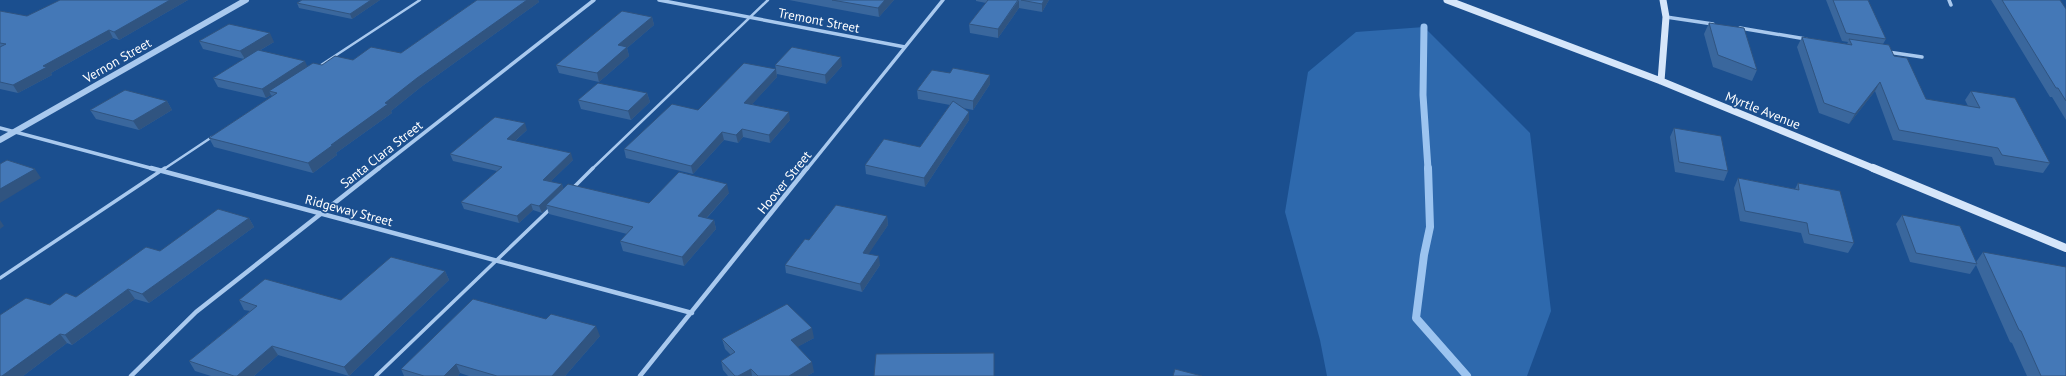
<svg xmlns="http://www.w3.org/2000/svg" width="2066" height="376" viewBox="0 0 2066 376" font-family="'PT Sans',sans-serif">
	<style>
		.green { fill: #2e69ad }
		.lines { fill: none; stroke-linecap: round; stroke-linejoin: round }
		.stream-far1 { stroke: #9cc4f0; stroke-width: 7 }
		.stream { stroke: #9cc4f0; stroke-width: 8 }
		.service-far1 { stroke: #a9c9ee; stroke-width: 2.5 }
		.service { stroke: #a9c9ee; stroke-width: 3.5 }
		.minor-far1 { stroke: #a9c9ee; stroke-width: 3.5 }
		.minor { stroke: #a9c9ee; stroke-width: 4.5 }
		.tertiary { stroke: #a9c9ee; stroke-width: 6 }
		.secondary-far1 { stroke: #d6e6fa; stroke-width: 7 }
		.secondary { stroke: #d6e6fa; stroke-width: 8 }
		.wall { fill: #3a679d }
		.shaded-wall { fill: #305480 }
		.building { fill: #4478b7; stroke: #305480 }
		.labels { text-anchor: middle; stroke-width: 3.5; stroke-linejoin: round; paint-order: stroke }
		.street-label { font-size: 13px; fill: #fff; stroke: #1b4f8f }
	</style>
	<rect width="100%" height="100%" fill="#1b4f8f"/>
	<path class="green" d="M1424 27 1530 133 1551 311 1527 376H1327L1320 340 1285 212 1308 72 1356 32Z"/>
	<g class="lines">
		<path class="stream-far1" d="M1424 27 1423 95 1428 169"/>
		<path class="stream" d="M1428 168 1430 227 1424 255 1416 318 1467 376"/>
		<path class="service-far1" d="M318 67 420 0
			M164 169 212 137
			M592 169 768 0"/>
		<path class="service" d="M573 188 593 168
			M0 278 165 168
			M376 376 551 208"/>
		<path class="minor-far1" d="M659 0 905 47
			M1949 0 1951 5
			M1666 17 1713 24
			M1740 28 1806 39
			M1888 52 1922 57
			M0 128 154 169
			M378 169 594 0
			M807 169 943 0"/>
		<path class="minor" d="M151 168 692 313
			M131 376 196 312 379 168
			M640 376 807 168"/>
		<path class="tertiary" d="M0 140 246 0"/>
		<path class="secondary-far1" d="M1447 0 1661 81 1875 169
			M1661 81 1666 17 1663 0"/>
		<path class="secondary" d="M1873 168 2066 248"/>
	</g>
	<path class="wall" d="M60 0H188L119 40 113 38 51 73 52 75 18 93 0 89V11L27 16Z
		M302 0H380L352 19 299 8 297 3Z
		M477 0H538L539 2 421 87 391 111 392 113 336 153 337 155 313 173 214 147 209 138 272 96 271 95 266 98 218 87 213 78 244 59 203 49 199 41 274 42 259 51 308 66 322 65 353 60 401 53Z
		M789 0H894L879 17Z
		M976 0H1049L1042 12 1019 8 998 38 970 33 969 24 986 3 976 1Z
		M1826 0H1868L1886 39 1883 44 1894 56 1926 99 1968 106 1965 100 1971 91 2050 163 2043 173 1995 165 1992 157 1893 140 1875 91 1849 124 1819 113 1797 47 1802 37 1847 44 1848 42 1842 41Z
		M1991 0H2060L2066 9V120L2052 97H2050Z
		M652 17 654 25 627 48 629 56 599 82 559 73 556 65Z
		M1709 23 1757 70 1752 81 1713 67 1704 34Z
		M775 65 842 66 826 84 777 74V77L752 104 790 120 770 143 743 137 738 143 724 140 693 174 626 158 624 149 698 110 776 69Z
		M990 84 973 110 963 108 969 112V120L925 187 866 174 865 165 920 147 950 105 918 99 917 90Z
		M647 93 650 102 631 120 581 109 578 100Z
		M167 101 172 110 139 130 96 119 90 110Z
		M1674 128 1728 171 1724 181 1675 172 1670 137Z
		M527 130 515 141 573 160 550 182 562 184 563 189 649 203 729 193 707 218 714 220 716 229 684 266 623 251 620 241 627 234 549 214 547 208 542 213 533 210 519 223 464 209 461 202 497 171 453 161 450 154Z
		M1738 178 1795 189 1798 183 1854 243 1848 253 1804 243 1801 233 1740 221 1734 188Z
		M1902 215 1976 262 1983 252 2066 376H2027L2012 343 2010 342 1976 265 1970 274 1910 262 1896 224Z
		M887 216 888 225 868 254 880 265 862 292 786 273 785 265 809 240Z
		M249 218 254 227 149 303 135 299 72 345 67 343 23 376 50 305 76 297 160 251Z
		M445 271 449 280 349 376 278 355 254 376H211L195 371 189 361 250 311 244 310 239 300H341Z
		M600 336 565 376H469L460 373 458 376H404L401 369Z
		M814 338 797 347 814 372 807 376H728L723 370 721 361 731 355 725 349 722 339Z"/>
	<path class="shaded-wall" d="M170 0H188L119 40 114 32Z
		M371 0H380L352 19 350 14Z
		M527 0H538L539 2 421 87 391 111 392 113 336 153 337 155 313 173 308 163 417 78Z
		M885 0H894L879 17 878 8Z
		M1019 0V8L998 38V29Z
		M1044 0H1049L1042 12V4Z
		M652 17 654 25 627 48 629 56 599 82 597 73 618 45Z
		M109 30 113 38 51 73 52 75 18 93 13 85 43 66Z
		M270 33 274 42 245 59 240 51Z
		M841 57 842 66 826 84 825 75Z
		M305 61 309 70 269 91 271 95 266 98 262 89Z
		M776 69 777 77 746 111 744 103Z
		M990 75V84L973 110V101Z
		M1880 82 1875 91 1849 124 1855 114Z
		M647 93 650 102 631 120 628 111Z
		M167 101 172 110 139 130 133 121Z
		M789 112 790 120 770 143 769 135Z
		M969 112V120L925 187 924 178Z
		M525 123 527 130 509 146 507 139Z
		M742 129 743 137 738 143 736 135Z
		M722 132 724 140 693 174 691 166Z
		M571 153 573 160 545 187 543 180Z
		M35 169 41 178 0 203V189Z
		M562 184 564 191 546 205 547 208 542 213 539 206Z
		M727 184 729 193 700 225 698 216Z
		M531 204 533 210 519 223 517 216Z
		M887 216 888 225 864 261 863 253Z
		M249 218 254 227 149 303 142 294Z
		M0 220 4 226 0 229Z
		M714 220 716 229 684 266 682 257Z
		M879 256 880 265 862 292 860 284Z
		M445 271 449 280 349 376 344 367Z
		M128 289 135 299 72 345 65 335Z
		M596 326 600 336 565 376H552Z
		M812 328 814 338 792 350 791 340Z
		M60 334 67 343 23 376H2Z
		M272 346 278 355 254 376H237Z
		M812 362 814 372 807 376H789Z
		M456 364 460 373 458 376H444Z
		M751 369 752 376H738Z"/>
	<path class="building" d="M60 0H170L114 32 109 30 43 66 47 67 13 85 0 82V47L6 44 0 43V11L27 16Z
		M302 0H371L350 14 297 3Z
		M477 0H527L417 78 385 103 388 104 331 145H333L308 163 209 138 277 93 269 91 313 63 322 65 335 56 353 60 371 47 401 53Z
		M832 0H885L878 8Z
		M988 0H1018L998 29 969 24Z
		M1021 0H1044L1042 4Z
		M1833 0H1868L1886 39 1846 33Z
		M2002 0H2060L2066 9V101L2058 88H2056Z
		M622 11 652 17 618 45 627 47 597 73 556 65Z
		M1709 23 1744 28 1757 70 1718 55Z
		M229 24 270 33 240 51 199 41Z
		M1802 37 1852 45 1849 39 1889 45 1894 56 1907 58 1926 99 1980 108 1971 91 2015 98 2050 163 2002 155 1998 148 1899 130 1880 82 1855 114 1824 103Z
		M792 47 841 57 825 75 775 65Z
		M258 50 305 61 262 89 213 78Z
		M744 63 776 69 744 103 789 112 769 135 742 129 736 135 722 132 691 166 624 149 672 104 698 110Z
		M953 68 990 75 973 101 917 90 932 70 950 73Z
		M598 83 647 93 628 111 578 100Z
		M125 90 167 101 133 121 90 110Z
		M953 101 969 112 924 178 865 165 884 139 920 147Z
		M495 117 525 123 507 139 571 153 543 180 562 184 539 206 531 204 517 216 461 202 502 167 450 154Z
		M1674 128 1721 136 1728 171 1679 162Z
		M7 160 35 169 0 189V164Z
		M679 172 727 184 698 216 714 220 682 257 620 241 633 227 546 205 568 184 649 203Z
		M1738 178 1799 190 1798 183 1840 191 1854 243 1809 234 1807 223 1745 211Z
		M836 205 887 216 863 253 879 256 860 284 785 265 805 239 809 240Z
		M218 209 249 218 142 294 128 289 65 335 60 334 2 376H0V315L26 298 50 305 66 293 76 297 146 247 160 251Z
		M1902 215 1960 226 1977 264 1916 253Z
		M1983 252 2066 267V376H2041L2021 331 2019 330Z
		M391 257 445 271 344 367 272 346 237 376H234L189 361 257 306 239 300 265 279 341 300Z
		M473 299 546 319 551 314 596 326 552 376H497L456 364 444 376H424L401 369Z
		M787 304 812 328 791 340 812 362 789 376H758L751 369 738 376H735L721 361 735 352 722 339Z
		M994 353V376H874L876 354Z
		M1175 369 1202 376H1173Z"/>
	<g class="labels">
		<g class="street-label">
			<text transform="translate(819 20) rotate(11)" y="5">Tremont Street</text>
			<text transform="translate(117 60) rotate(-30)" y="5">Vernon Street</text>
			<text transform="translate(1763 110) rotate(22)" y="5">Myrtle Avenue</text>
			<text transform="translate(381 154) rotate(-38)" y="5">Santa Clara Street</text>
			<text transform="translate(784 182) rotate(-51)" y="5">Hoover Street</text>
			<text transform="translate(349 210) rotate(15)" y="5">Ridgeway Street</text>
		</g>
	</g>
</svg>
